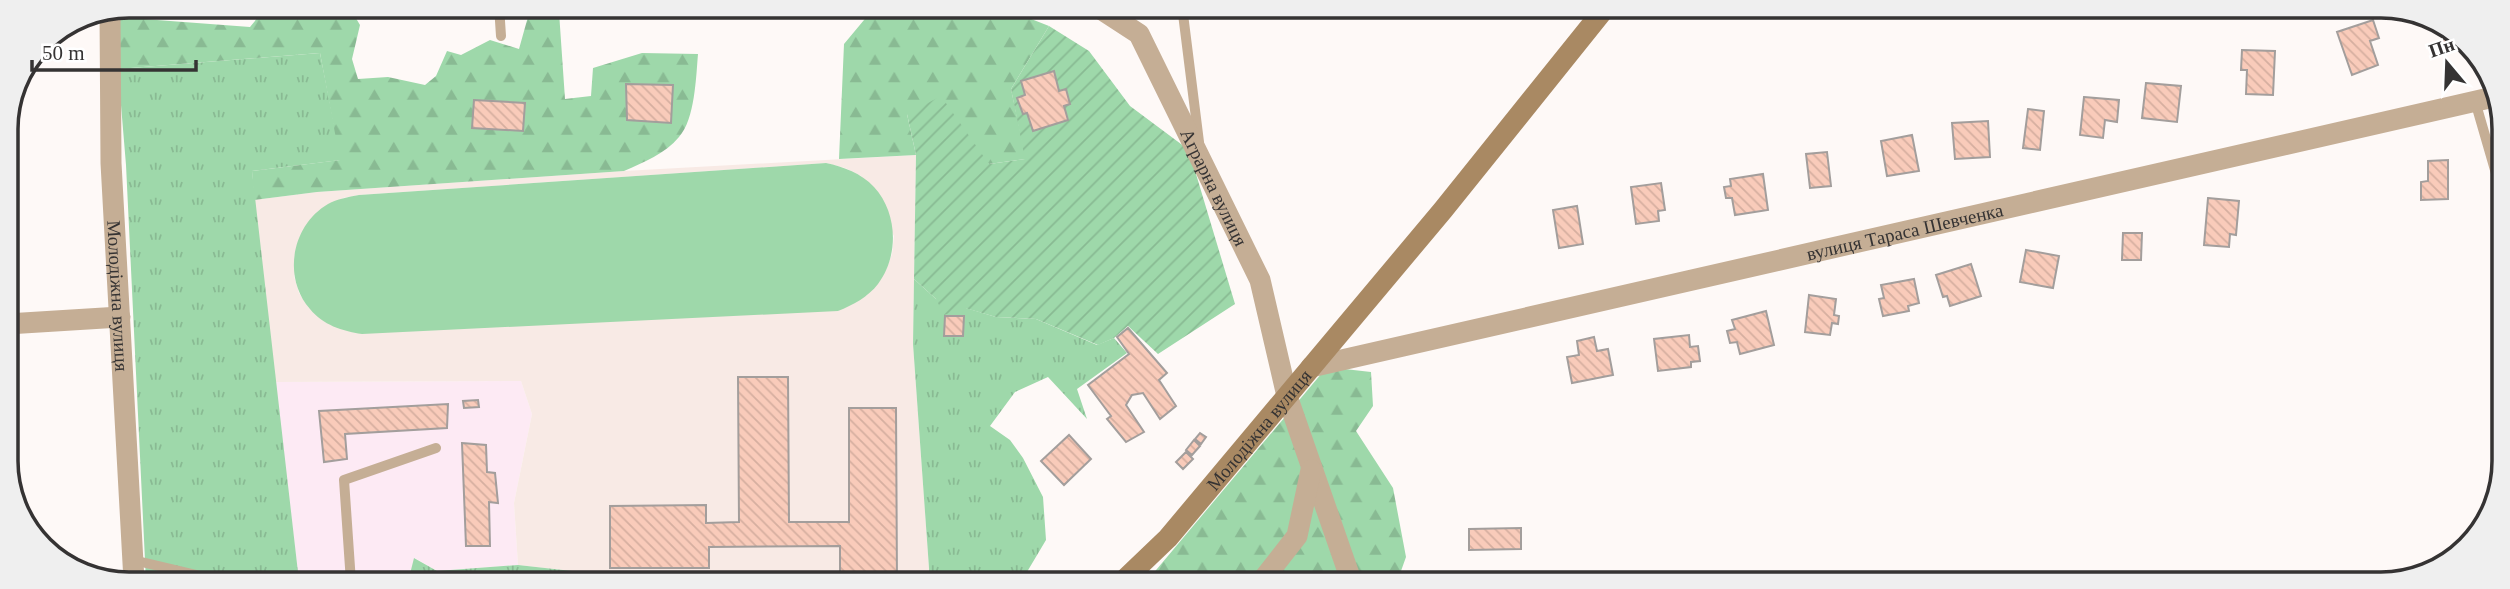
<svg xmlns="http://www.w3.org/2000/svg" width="2510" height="589" viewBox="0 0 2510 589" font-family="Georgia,serif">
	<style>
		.commercial { fill: #fdeaf4 }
		.built { fill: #f8eae5; fill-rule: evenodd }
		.grass { fill: url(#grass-tufts) }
		.forest { fill: url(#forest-firs) }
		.garden { fill: url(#garden-furrows) }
		.pitch { fill: #9ed8aa }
		.building { fill: url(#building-back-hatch); stroke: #a39e9c; stroke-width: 2 }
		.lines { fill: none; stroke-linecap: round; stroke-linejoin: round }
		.lane { stroke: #c5ae95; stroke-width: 10 }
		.street { stroke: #c5ae95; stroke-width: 21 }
		.secondary { stroke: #a98963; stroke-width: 21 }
		.labels { text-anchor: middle; stroke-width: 6; stroke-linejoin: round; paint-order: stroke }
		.street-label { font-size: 19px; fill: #353333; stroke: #fff }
		.rim { fill: none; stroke: #353333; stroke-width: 3.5 }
	</style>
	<defs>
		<pattern id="grass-tufts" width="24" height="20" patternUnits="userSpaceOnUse" patternTransform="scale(1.75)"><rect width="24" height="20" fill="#9ed8aa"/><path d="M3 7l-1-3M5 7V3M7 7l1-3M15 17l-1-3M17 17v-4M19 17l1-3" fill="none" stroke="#89ba93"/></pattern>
		<pattern id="forest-firs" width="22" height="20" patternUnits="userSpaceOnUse" patternTransform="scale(1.75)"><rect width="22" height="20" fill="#9ed8aa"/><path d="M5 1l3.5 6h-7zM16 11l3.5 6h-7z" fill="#89ba93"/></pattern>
		<pattern id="garden-furrows" width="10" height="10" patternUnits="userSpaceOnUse" patternTransform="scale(1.75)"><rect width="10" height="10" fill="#9ed8aa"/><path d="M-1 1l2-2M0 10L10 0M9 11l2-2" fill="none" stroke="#89ba93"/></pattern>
		<pattern id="building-back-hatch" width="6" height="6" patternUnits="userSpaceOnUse" patternTransform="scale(1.75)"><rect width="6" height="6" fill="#f9cbba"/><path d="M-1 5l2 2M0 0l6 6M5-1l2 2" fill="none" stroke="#d6afa0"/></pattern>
	</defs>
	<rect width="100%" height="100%" fill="#fef9f7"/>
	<path class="commercial" d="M521 381 532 414 514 503 518 565 437 571 415 558 408 582 299 581 275 382Z"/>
	<path class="built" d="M916 155 913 344 930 582H573L571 571 518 565 514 503 532 414 521 381 275 382 254 200 317 192 624 171ZM826 163 845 168 861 176 894 236 892 254 886 270 867 295 838 311 309 308 299 293 294 276 343 198 359 195Z"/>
	<path class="grass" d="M320 53 341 160 252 171 299 581H146L126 165 118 69Z
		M914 279 936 299 996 317 1036 319 1097 345 1114 338 1127 353 1077 389 1087 419 1048 377 1015 392 990 426 1010 440 1023 458 1043 497 1046 540 1021 582H930L913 344Z
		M414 558 437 571 518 565 572 571 573 582H408Z"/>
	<path class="forest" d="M268 5H348L360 25 352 59 358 79 388 77 425 85 436 76 447 51 461 55 490 40 519 49 531 6 559 12 565 99 591 96 593 68 642 53 698 54C696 77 695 119 679 137 665 154 644 162 624 171L317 192 254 200 252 171 340 160 320 53 118 69 117 17 250 27Z
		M869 14 1021 15 1049 26 1011 89 1026 159 989 164 907 114 916 155 839 159 844 44Z
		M1327 367 1371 372 1373 406 1356 431 1393 488 1406 557 1401 571 1402 583 1146 582Z"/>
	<path class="garden" d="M1049 26 1089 51 1130 106 1185 147 1193 164 1235 304 1158 354 1128 326 1114 338 1098 345 1036 319 996 317 965 308 944 315 936 299 914 279 916 155 907 114 941 96 989 164 1025 159 1011 89Z"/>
	<path class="pitch" d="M826 163C844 167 861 173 874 187 898 213 899 256 878 284 868 297 853 305 838 311L362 334C342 331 323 325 310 309 282 277 292 225 328 204 337 199 348 197 359 195Z"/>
	<path class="building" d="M2373 20 2379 38 2370 41 2378 65 2352 75 2337 32Z
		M2445 29 2469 41 2467 50 2442 43Z
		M2242 50 2275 51 2273 95 2246 94 2247 70H2241Z
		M1054 71 1059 91 1066 89 1070 104 1064 106 1068 120 1033 131 1027 113 1023 114 1017 98 1025 95 1021 81Z
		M2146 83 2181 86 2177 122 2142 118Z
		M626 84 673 85 671 123 627 120Z
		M2084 97 2119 100 2117 122 2105 120 2103 138 2080 135Z
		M474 100 525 103 523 131 472 128Z
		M2028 109 2044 111 2040 150 2023 148Z
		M1988 121 1990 157 1955 159 1952 123Z
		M1912 135 1919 171 1887 176 1881 141Z
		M1827 152 1831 186 1810 188 1806 154Z
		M2448 160V199L2421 200V182L2428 181V161Z
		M1763 174 1768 210 1735 215 1732 198H1726L1724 187 1731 186 1730 179Z
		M1661 183 1665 210 1658 211 1659 221 1636 224 1631 187Z
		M2208 198 2239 201 2236 235 2230 234 2229 247 2204 245Z
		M1577 206 1583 244 1559 248 1553 210Z
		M2123 233H2142L2141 260H2122Z
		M2026 250 2059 256 2053 288 2020 282Z
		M1971 264 1981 296 1950 306 1947 296 1943 297 1936 275Z
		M1914 279 1919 303 1908 306 1909 311 1883 316 1879 299 1884 298 1881 285Z
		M1809 295 1836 299 1834 315 1839 316 1838 324 1832 323 1830 335 1805 332Z
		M1766 311 1774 345 1740 354 1737 342 1730 343 1727 331 1735 329 1732 320Z
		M945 316H964L963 336H944Z
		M1128 328 1167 373 1159 380 1176 406 1160 419 1143 393 1132 395 1126 405 1144 432 1126 442 1107 419 1111 416 1088 385 1129 354 1117 337Z
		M1689 335 1690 347 1698 346 1700 361 1691 362V367L1658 371 1654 339Z
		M1594 337 1597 351 1608 349 1613 375 1572 383 1567 357 1579 355 1577 341Z
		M738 377H788L789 522H849V408H896L897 582H840V546L709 547V568H610V506L706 505V523L739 522Z
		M478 400 479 407 464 408 463 401Z
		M448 404 447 428 345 434 347 459 324 462 319 411Z
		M1200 433 1206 437 1201 444 1195 439Z
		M1069 435 1091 459 1064 485 1041 461Z
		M1194 440 1200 446 1192 455 1186 450Z
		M462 443 486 445 487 472 495 473 498 503 489 502 490 546H466Z
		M1186 452 1193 459 1183 469 1176 462Z
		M1521 528V549L1469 550V529Z
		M1594 579 1619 581V583H1594Z"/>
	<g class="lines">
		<path class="lane" d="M499 6 501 36
			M1182 6 1199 142
			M2475 101 2502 194
			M133 560 222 581
			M351 582 344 480 436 448"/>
		<g class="street">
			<path id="s1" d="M1096 6 1139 34 1260 280 1287 396 1352 583"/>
			<path id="s2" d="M110 9 111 163 134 581"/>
			<path d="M7 324 120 317"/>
			<path id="s3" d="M1311 367 2498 96"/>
			<path d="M1261 582 1297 536 1311 470"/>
		</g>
		<path class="secondary" id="s4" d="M1122 582 1168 538 1443 210 1606 7"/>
	</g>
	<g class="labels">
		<g class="street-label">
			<text dy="7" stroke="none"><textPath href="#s1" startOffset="222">Аграрна вулиця</textPath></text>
			<text dy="7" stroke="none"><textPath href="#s3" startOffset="609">вулиця Тараса Шевченка</textPath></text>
			<text dy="7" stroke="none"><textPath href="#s2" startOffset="287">Молодіжна вулиця</textPath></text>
			<text dy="7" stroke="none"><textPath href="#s4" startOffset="205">Молодіжна вулиця</textPath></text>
		</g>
	</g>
	<path d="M0 0H2510V589H0ZM129 18H2381A111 111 0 0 1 2492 129V461A111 111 0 0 1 2381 572H129A111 111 0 0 1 18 461V129A111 111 0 0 1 129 18Z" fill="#efefef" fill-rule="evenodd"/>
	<path class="rim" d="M129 18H2381A111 111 0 0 1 2492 129V461A111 111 0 0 1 2381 572H129A111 111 0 0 1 18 461V129A111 111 0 0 1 129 18Z"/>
	<g transform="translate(2447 63) rotate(341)" stroke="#ffffff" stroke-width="5" paint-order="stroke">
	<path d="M0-5L12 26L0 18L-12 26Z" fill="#353333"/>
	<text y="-10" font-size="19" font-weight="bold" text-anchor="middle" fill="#353333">Пн</text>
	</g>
	<path d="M32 60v10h164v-10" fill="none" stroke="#353333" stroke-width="3.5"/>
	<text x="42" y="60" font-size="21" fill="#353333" stroke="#ffffff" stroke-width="5" paint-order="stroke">50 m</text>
</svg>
